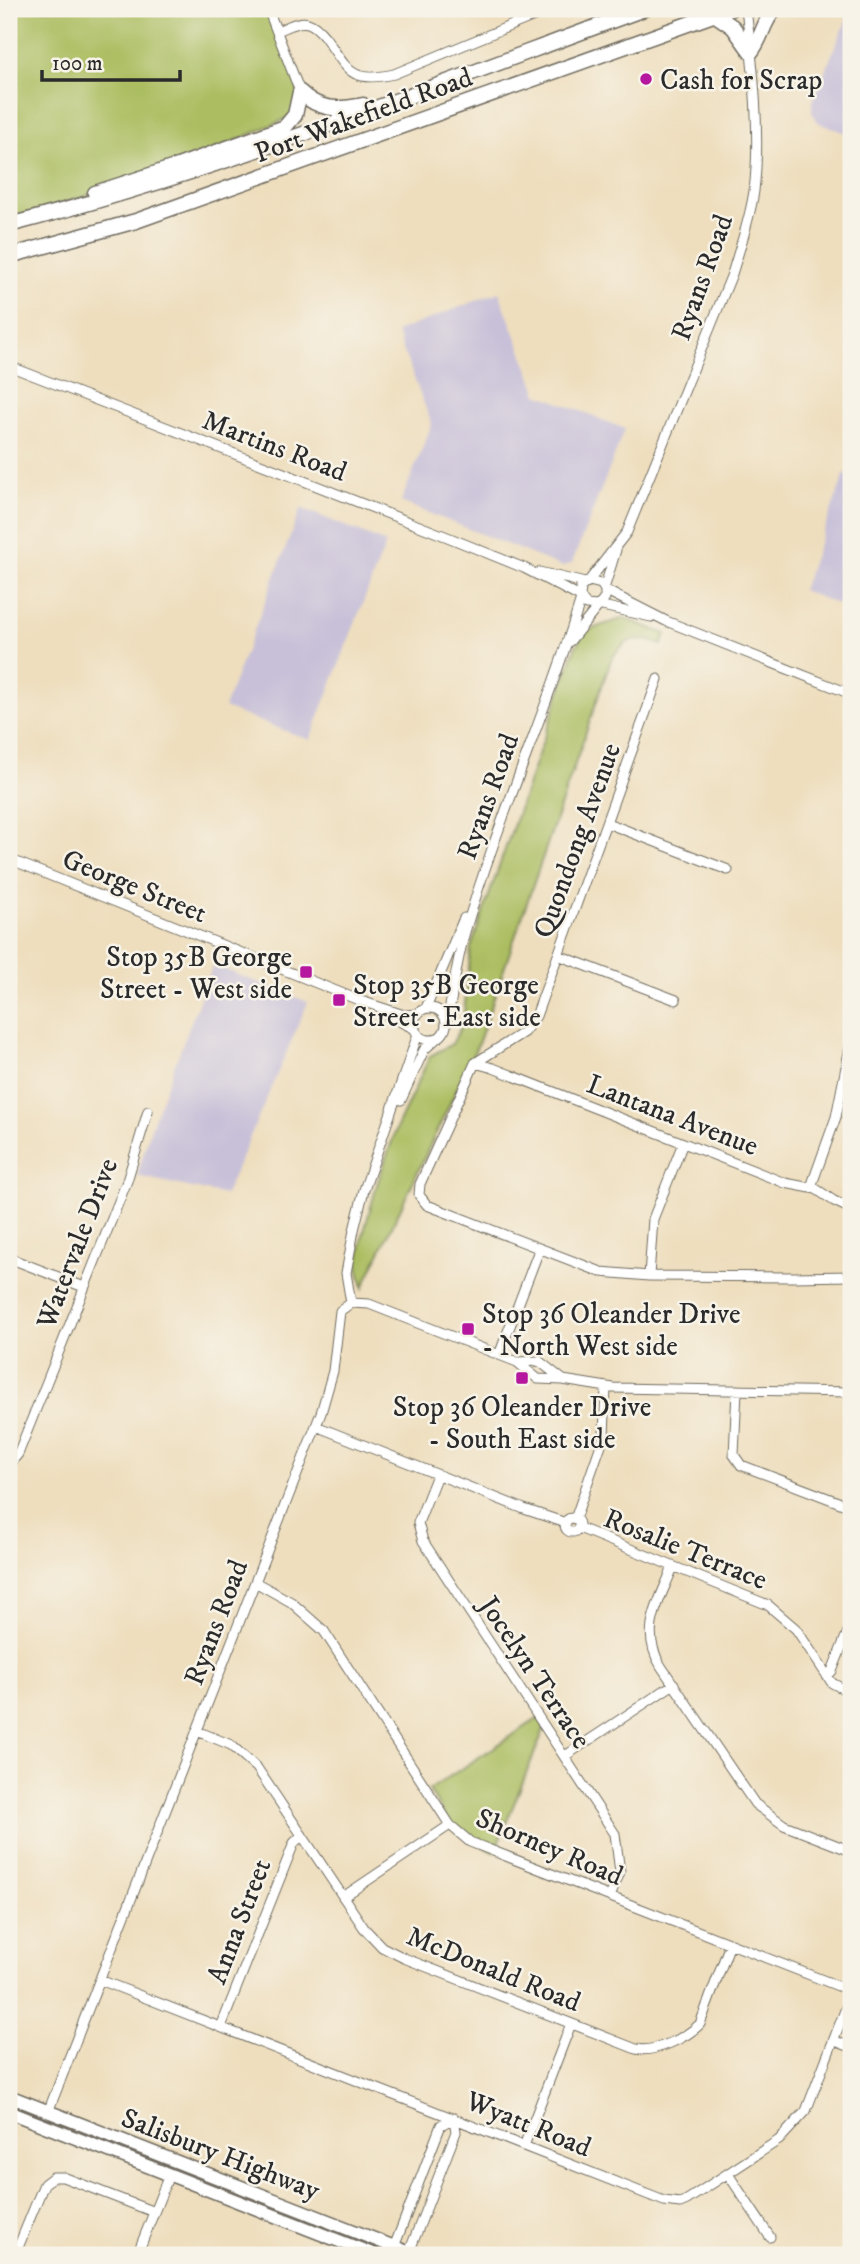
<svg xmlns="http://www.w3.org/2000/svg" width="860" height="2264" viewBox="0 0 860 2264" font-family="'IM FELL DW Pica',serif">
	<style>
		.industrial { fill: #c7c0d8 }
		.green { fill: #abbd60; stroke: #6b7446; stroke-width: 2 }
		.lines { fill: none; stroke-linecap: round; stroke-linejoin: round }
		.minor-casing { stroke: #6f6a5e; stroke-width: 11 }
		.major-casing { stroke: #6f6a5e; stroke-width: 15 }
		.highway-casing { stroke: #6f6a5e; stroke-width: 17 }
		.minor { stroke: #fff; stroke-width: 9 }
		.major { stroke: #fff; stroke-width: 12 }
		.highway { stroke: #fff; stroke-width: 14 }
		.poi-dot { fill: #b5179e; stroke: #f7f3e8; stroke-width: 2.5 }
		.labels { text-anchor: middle; stroke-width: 5; stroke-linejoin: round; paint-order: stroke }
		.poi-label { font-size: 28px; fill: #2b2b2b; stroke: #f7f3e8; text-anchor: start }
		.street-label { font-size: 28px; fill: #2b2b2b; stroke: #f7f3e8 }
	</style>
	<rect width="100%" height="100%" fill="#f7f3e8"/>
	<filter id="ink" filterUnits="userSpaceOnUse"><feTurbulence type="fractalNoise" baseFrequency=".0143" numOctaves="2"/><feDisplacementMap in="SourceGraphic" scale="14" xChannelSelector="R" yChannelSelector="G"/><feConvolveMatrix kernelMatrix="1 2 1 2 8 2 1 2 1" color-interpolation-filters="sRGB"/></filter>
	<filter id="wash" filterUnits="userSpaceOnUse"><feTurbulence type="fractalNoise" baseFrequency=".00686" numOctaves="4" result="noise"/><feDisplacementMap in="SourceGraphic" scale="28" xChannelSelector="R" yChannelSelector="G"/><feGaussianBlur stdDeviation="1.57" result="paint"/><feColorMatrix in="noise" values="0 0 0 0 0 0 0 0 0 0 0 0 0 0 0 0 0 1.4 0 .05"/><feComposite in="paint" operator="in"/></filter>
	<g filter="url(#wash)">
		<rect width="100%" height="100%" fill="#eedebe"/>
		<path class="industrial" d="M851 9V135L821 124 816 120 812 112V103Z
			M499 292 538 394 625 429 572 563 563 567 401 502 432 424 396 332Z
			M845 473 851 476V610L802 590Z
			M301 508 386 543 310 740 224 708Z
			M213 965 308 1002 225 1195 137 1176 152 1124Z"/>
		<path class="green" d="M9 9H268L300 92 295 115 175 167 30 214 9 225Z
			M624 618 666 634 662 645C637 635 625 637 611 660L478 1044 363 1288 358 1267 363 1235 378 1181 397 1127 430 1056 452 1044 463 1023 471 947 576 646 585 631Z
			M539 1718 545 1727 494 1853 450 1825 429 1790Z"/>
	</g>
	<g filter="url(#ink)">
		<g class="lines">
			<g class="minor-casing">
				<path id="minor" d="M268 9 300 92
					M277 31C286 28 298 20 308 23 315 25 321 32 325 37 348 69 349 84 394 74L551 9
					M9 366 445 536 524 568 580 597
					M539 572 585 583
					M588 582 627 532 732 274C740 247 750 219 754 191 761 133 753 66 746 9
					M604 589 616 550
					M605 590 666 621 851 694
					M598 605 651 617
					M570 641 605 598V590L601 584 589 581 581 587 580 597 586 605 597 606
					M658 679 536 1016 524 1032 475 1063 420 1184 419 1195 427 1205 601 1272 649 1276 794 1277 851 1276
					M851 684V686
					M607 823 728 870
					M9 859 361 1001 404 1015 418 1014
					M558 955 676 1000
					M426 1008 464 918
					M414 1024a16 16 0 1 1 32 0a16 16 0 1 1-32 0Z
					M387 1015 415 1029
					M446 1026C453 995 456 963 465 932 498 819 547 711 581 599
					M475 1063 493 1068 785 1183 816 1189 834 1201 851 1209
					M401 1100 424 1050 437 1038
					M811 1187 836 1117 851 1042
					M9 1258 84 1287
					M649 1276 653 1219 683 1143
					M351 1303 369 1304 517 1362 538 1379 563 1380 613 1388 851 1392
					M499 1355 539 1250
					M517 1362 539 1361 562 1379
					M737 1390 734 1455 741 1465 851 1507
					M316 1426 524 1509 566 1523
					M9 1465 18 1454 127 1181 148 1111
					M437 1475 418 1523 423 1541 615 1834 620 1872 610 1897
					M565 1525a7 7 0 1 1 14 0a7 7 0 1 1-14 0Z
					M575 1519 604 1436 606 1387
					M579 1528 768 1605 796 1629 832 1683 851 1693
					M673 1567C659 1603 639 1630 661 1666L755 1804 784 1825 851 1851
					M255 1582 291 1602 324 1631 450 1825 470 1842 851 1991
					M827 1676 832 1671 851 1624
					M197 1731 231 1745 257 1768 364 1928 382 1947 404 1958 636 2049C655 2053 686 2038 700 2024L730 1944
					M565 1756 674 1684
					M343 1897 450 1825
					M100 1980 664 2201 680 2203 687 2200 779 2140 806 2111 851 1995
					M221 2027 294 1843 302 1835
					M835 2041 851 2047
					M48 2112 321 1413 333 1371 340 1311 351 1303 346 1273 354 1230 364 1190 418 1034
					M524 2146 571 2024
					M728 2174 770 2237
					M15 2255 44 2184 53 2177H63L154 2212
					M137 2255 169 2175
					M391 2255 441 2125 454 2118 456 2132 408 2255"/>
			</g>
			<g class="major-casing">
				<path id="major" d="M9 2096 415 2255
					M9 2112 375 2255"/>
			</g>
			<g class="highway-casing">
				<path id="highway" d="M714 14 733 27 751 52C762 39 763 21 775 9
					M300 92C320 111 337 110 363 105
					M95 193 175 167 285 127 295 115 300 92
					M9 225C226 169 434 86 644 9
					M9 256 136 221 730 9"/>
			</g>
			<use href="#minor" class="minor"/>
			<use href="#major" class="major"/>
			<use href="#highway" class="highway"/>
		</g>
	</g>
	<g class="poi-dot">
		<circle cx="646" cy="79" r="7"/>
		<rect x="299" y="965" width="14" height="14" rx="3.5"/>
		<rect x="332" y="993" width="14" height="14" rx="3.5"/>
		<rect x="461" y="1322" width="14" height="14" rx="3.5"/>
		<rect x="515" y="1371" width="14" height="14" rx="3.5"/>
	</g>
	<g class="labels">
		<g class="poi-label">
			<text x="660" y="89">Cash for Scrap</text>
			<text x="292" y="966" text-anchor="end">Stop 35B George<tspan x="292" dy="32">Street - West side</tspan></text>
			<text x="353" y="994">Stop 35B George<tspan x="353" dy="32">Street - East side</tspan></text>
			<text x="482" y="1323">Stop 36 Oleander Drive<tspan x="482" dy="32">- North West side</tspan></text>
			<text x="522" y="1416" text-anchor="middle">Stop 36 Oleander Drive<tspan x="522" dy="32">- South East side</tspan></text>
		</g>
		<g class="street-label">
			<text transform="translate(363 114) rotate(-20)" y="10">Port Wakefield Road</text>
			<text transform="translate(701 277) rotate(-70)" y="10">Ryans Road</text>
			<text transform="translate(275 445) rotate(21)" y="10">Martins Road</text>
			<text transform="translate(487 796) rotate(-70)" y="10">Ryans Road</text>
			<text transform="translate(576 840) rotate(-70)" y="10">Quondong Avenue</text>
			<text transform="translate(135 885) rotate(22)" y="10">George Street</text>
			<text transform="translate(673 1114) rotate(21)" y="10">Lantana Avenue</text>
			<text transform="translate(76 1243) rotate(-69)" y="10">Watervale Drive</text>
			<text transform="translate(686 1548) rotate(22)" y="10">Rosalie Terrace</text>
			<text transform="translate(215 1622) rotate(-69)" y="10">Ryans Road</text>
			<text transform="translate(536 1672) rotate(56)" y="10">Jocelyn Terrace</text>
			<text transform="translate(550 1846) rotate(23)" y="10">Shorney Road</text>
			<text transform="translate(238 1921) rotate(-69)" y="10">Anna Street</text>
			<text transform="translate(494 1968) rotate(22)" y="10">McDonald Road</text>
			<text transform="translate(529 2123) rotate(22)" y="10">Wyatt Road</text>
			<text transform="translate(221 2153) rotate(21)" y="10">Salisbury Highway</text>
		</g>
	</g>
	<rect width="860" height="2264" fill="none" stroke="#f7f3e8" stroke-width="35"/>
	<path d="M42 70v10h138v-10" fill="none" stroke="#2b2b2b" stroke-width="3.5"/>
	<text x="52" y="70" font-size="21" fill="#2b2b2b" stroke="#f7f3e8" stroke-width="5" paint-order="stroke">100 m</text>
</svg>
